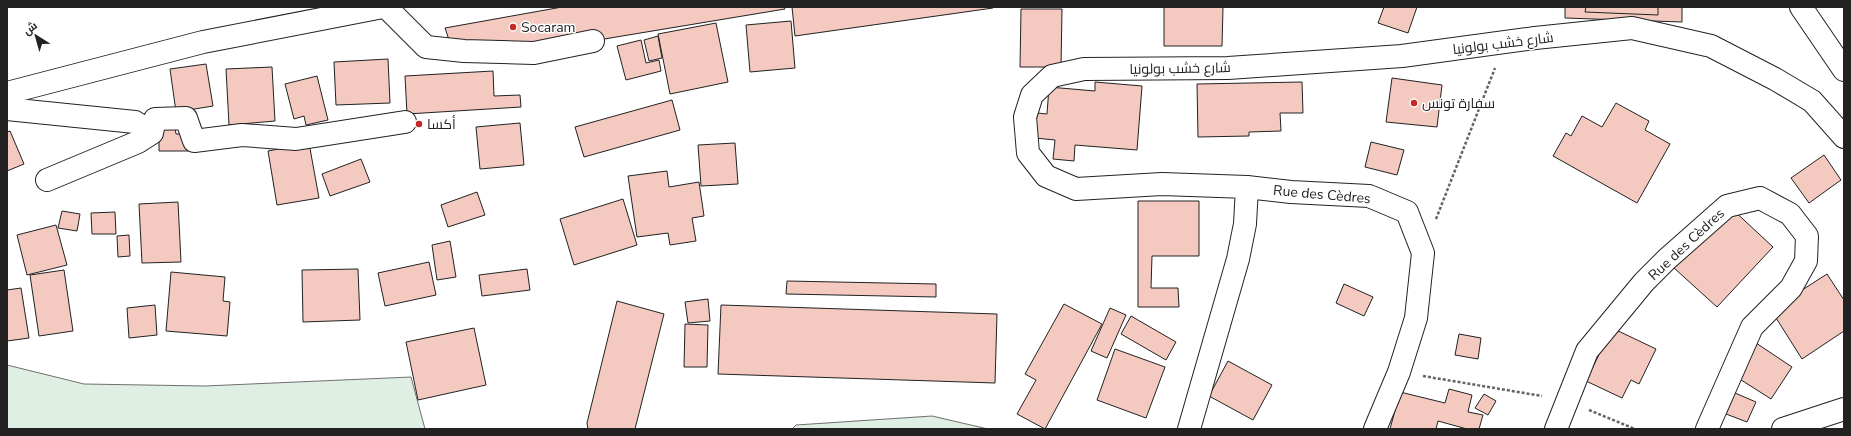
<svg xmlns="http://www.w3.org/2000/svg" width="1851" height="436" viewBox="0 0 1851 436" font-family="'Nunito Sans',Cairo,sans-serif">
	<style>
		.green { fill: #e0efe3; stroke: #6f6f6f }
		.building { fill: #f3c9c0; stroke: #222 }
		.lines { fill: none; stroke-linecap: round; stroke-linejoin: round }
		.street-casing { stroke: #222; stroke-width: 24 }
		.secondary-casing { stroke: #222; stroke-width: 24 }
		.primary-casing { stroke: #222; stroke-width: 24 }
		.path { stroke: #646464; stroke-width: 2.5; stroke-dasharray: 3 2; stroke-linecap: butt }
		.street { stroke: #fff; stroke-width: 22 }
		.secondary { stroke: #fff; stroke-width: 22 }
		.primary { stroke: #fff; stroke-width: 22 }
		.poi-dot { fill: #c62828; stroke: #fff; stroke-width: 1.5 }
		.labels { text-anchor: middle; stroke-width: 3; stroke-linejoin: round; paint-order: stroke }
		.poi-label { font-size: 14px; fill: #222; stroke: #fff; text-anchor: start }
		.street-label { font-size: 14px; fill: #222; stroke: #fff }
	</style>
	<rect width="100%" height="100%" fill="#fff"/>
	<path class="green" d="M7 365 84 384 205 386 411 377 425 429H7Z
		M932 416 988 429H792L796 425Z"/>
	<path class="building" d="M562 7H784L785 9 574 44 450 43 445 28Z
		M792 7H993V8L795 36Z
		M1164 7H1223L1222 46H1164Z
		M1384 7H1417L1408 33 1378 23Z
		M1565 7H1682V22L1565 18Z
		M1586 7H1658V15L1585 12Z
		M1021 9H1062L1061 67H1020Z
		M791 21 795 68 750 72 746 25Z
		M716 23 728 82 670 94 658 34Z
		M658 36 662 58 649 61 644 40Z
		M641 40 646 63 659 60 661 71 626 80 617 46Z
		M388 59 390 103 336 105 334 62Z
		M206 64 213 106 176 112 170 69Z
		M272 67 275 121 229 125 226 69Z
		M493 71 494 96 520 95 521 107 407 114 405 76Z
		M317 76 328 120 306 125 304 116 294 119 285 84Z
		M1392 78 1442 85 1437 127 1386 122Z
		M1095 82 1142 86 1137 150 1075 145 1074 161 1053 159 1055 140 1035 138 1037 113 1047 114 1049 87 1095 91Z
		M1302 82 1303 113H1280L1281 131 1249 132V136L1198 137 1197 84Z
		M672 100 680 130 584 157 575 127Z
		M1616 103 1649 121 1645 130 1670 144 1637 203 1553 156 1566 133 1571 136 1582 116 1602 127Z
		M159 123 175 128 176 134H188V151H159Z
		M520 123 524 165 480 169 476 127Z
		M10 131 24 164 7 171V132Z
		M1371 142 1404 150 1397 175 1365 167Z
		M309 143 319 198 277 205 268 151Z
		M735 143 738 184 701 186 698 145Z
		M1824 155 1841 180 1809 203 1791 178Z
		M361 159 370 182 330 196 322 174Z
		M667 171 669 187 699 182 704 216 692 218 696 241 670 245 668 233 637 237 628 176Z
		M477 192 485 215 448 227 441 205Z
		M623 199 637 245 574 265 560 219Z
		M1138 201H1199V256H1152L1151 288H1178L1179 307H1138Z
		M178 202 181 262 142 263 139 204Z
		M1730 207 1773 247 1717 307 1674 268Z
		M62 211 80 214 77 231 58 228Z
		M115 212 116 234H92L91 213Z
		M56 225 67 265 27 275 17 235Z
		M129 235 130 256 118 257 117 236Z
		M450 241 456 277 437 280 432 245Z
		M429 262 436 295 385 306 378 273Z
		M358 269 360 320 303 322 302 270Z
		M527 269 530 290 482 296 479 275Z
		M64 270 73 331 39 336 30 275Z
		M171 272 225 277 223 301 230 302 227 336 166 331Z
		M1827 274 1844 300V331L1802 359 1771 310Z
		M787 281 936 284V297L786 294Z
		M1344 284 1373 297 1364 316 1336 303Z
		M21 288 29 338 7 341V290Z
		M708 299 710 321 688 323 685 302Z
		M617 301 664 314 635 429H588L587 423Z
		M1064 304 1102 324 1045 429 1017 414 1036 380 1025 374Z
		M155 305 157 335 129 338 127 308Z
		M721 305 997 314 995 383 718 374Z
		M1110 308 1126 315 1107 358 1091 351Z
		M1131 316 1176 342 1166 360 1121 334Z
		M685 324 708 325 707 367H684Z
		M474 328 486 385 418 400 406 342Z
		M1612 328 1656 349 1639 384 1631 380 1622 398 1586 381Z
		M1459 334 1481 338 1478 359 1455 355Z
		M1756 343 1792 367 1771 399 1735 376Z
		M1115 349 1165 367 1146 418 1097 400Z
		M1228 361 1272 385 1253 420 1209 396Z
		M1449 389 1472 395 1468 412 1483 415 1479 429H1467L1438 421 1436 429H1390L1400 392 1445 403Z
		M1735 393 1756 402 1747 422 1726 414Z
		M1484 394 1496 401 1488 415 1475 408Z"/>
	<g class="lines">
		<g class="street-casing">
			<path id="street" d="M386 7 426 47 464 51 534 53 593 41
				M7 109 135 122 152 133 138 142 47 180
				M152 133 155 119 186 118 194 141 242 135 296 139 405 122
				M1189 429 1238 259 1245 224 1247 187
				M1375 429 1399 372 1416 318 1423 253 1407 212 1369 196 1291 192 1247 187 1162 184 1076 189 1046 176 1028 153 1025 117 1032 95 1052 76 1084 69 1228 68 1402 56 1535 38 1632 28 1711 46 1775 79 1812 101 1844 137
				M1556 429 1587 351 1644 282 1667 259 1727 206 1760 198 1790 214 1807 236 1806 261 1791 288 1752 327 1707 429"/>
		</g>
		<g class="secondary-casing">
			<path id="secondary" d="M1801 7 1844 70
				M1783 429 1844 409"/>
		</g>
		<g class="primary-casing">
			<path id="primary" d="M7 93 203 42 383 7"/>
		</g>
		<path class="path" d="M1436 219 1495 68
			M1423 376 1542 396
			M1589 410 1635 429"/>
		<use href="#street" class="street"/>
		<use href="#secondary" class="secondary"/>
		<use href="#primary" class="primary"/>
	</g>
	<g class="poi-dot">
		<circle cx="513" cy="27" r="4"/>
		<circle cx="1414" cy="103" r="4"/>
		<circle cx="419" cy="124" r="4"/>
	</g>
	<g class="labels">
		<g class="poi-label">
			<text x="521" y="32">Socaram</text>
			<text x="1422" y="108">سفارة تونس</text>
			<text x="427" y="129">أكسا</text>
		</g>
		<g class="street-label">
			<text transform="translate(1503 43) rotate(-7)" y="5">شارع خشب بولونيا</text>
			<text transform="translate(1180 68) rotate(-1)" y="5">شارع خشب بولونيا</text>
			<text transform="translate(1322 194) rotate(5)" y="5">Rue des Cèdres</text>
			<text transform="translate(1686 244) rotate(-43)" y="5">Rue des Cèdres</text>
		</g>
	</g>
	<rect width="1851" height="436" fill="none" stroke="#222222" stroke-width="16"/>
	<g transform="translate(36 36) rotate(323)" stroke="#ffffff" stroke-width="3" paint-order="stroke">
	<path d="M0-3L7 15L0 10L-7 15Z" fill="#222222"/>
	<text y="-6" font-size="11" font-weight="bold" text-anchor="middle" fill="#222222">ش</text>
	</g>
</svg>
